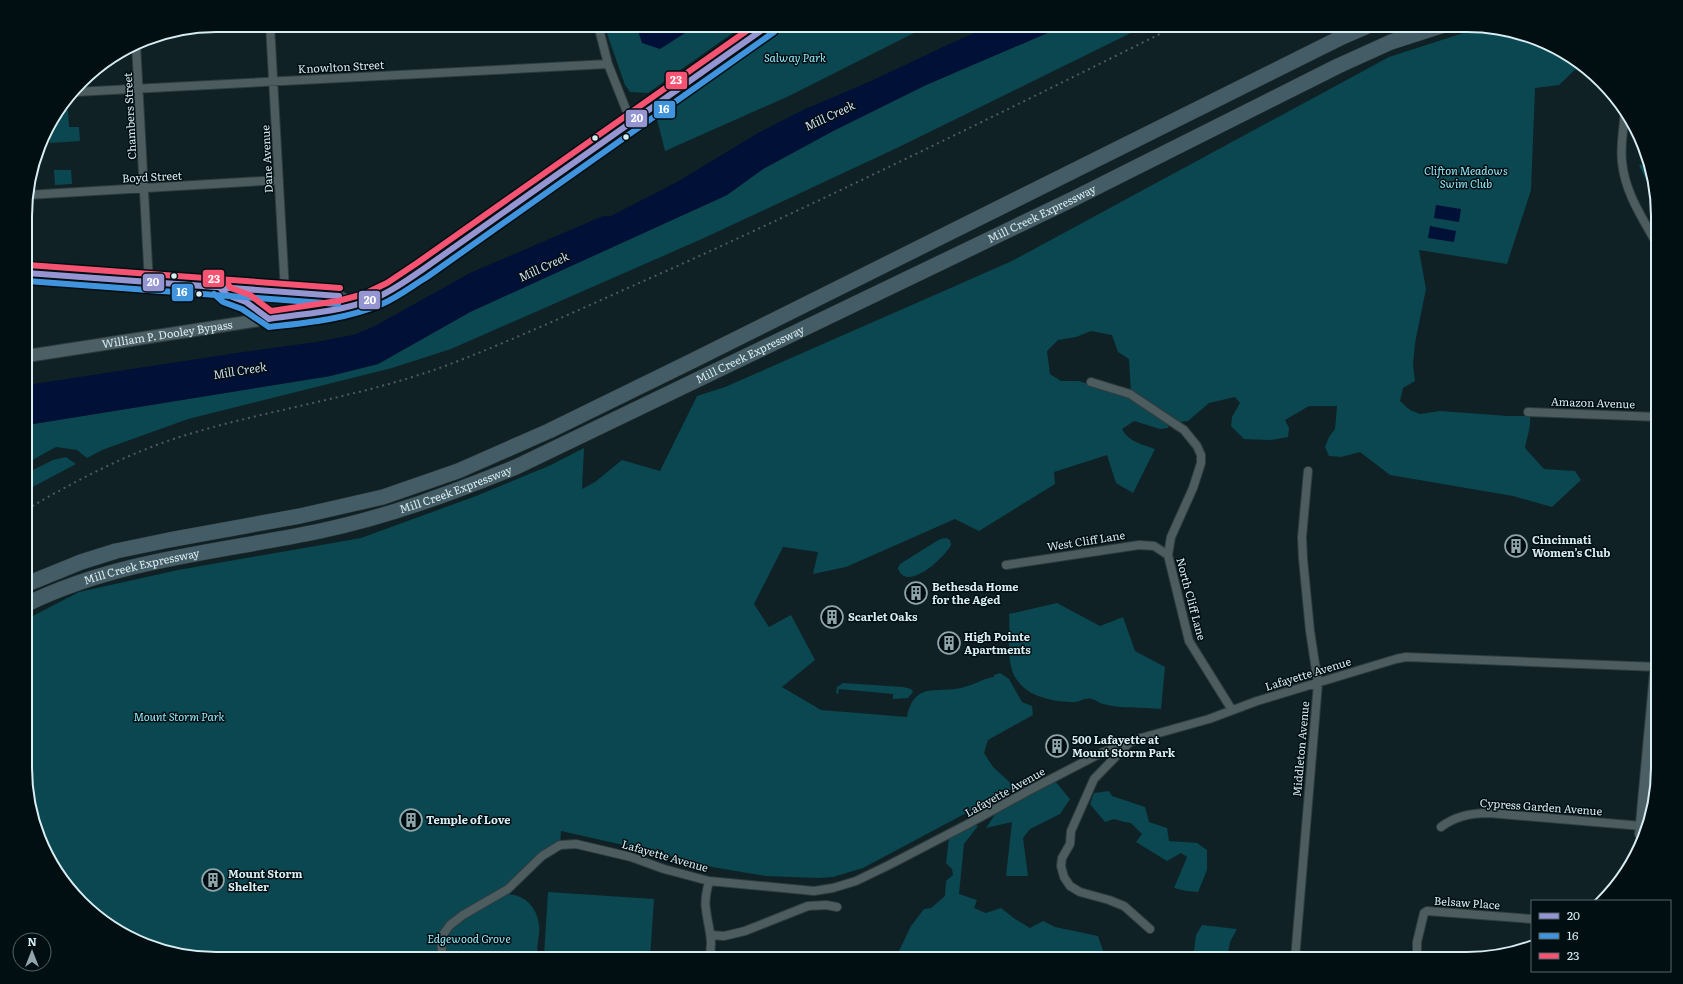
<svg xmlns="http://www.w3.org/2000/svg" width="1683" height="984" viewBox="0 0 1683 984" font-family="Literata,serif">
	<style>
		.green { fill: #0a4751 }
		.water { fill: #011037 }
		.lines { fill: none; stroke-linecap: round; stroke-linejoin: round }
		.minor-casing { stroke: #2f3c3e; stroke-width: 10 }
		.tertiary-casing { stroke: #2f3c3e; stroke-width: 12 }
		.secondary-casing { stroke: #2f3c3e; stroke-width: 14 }
		.motorway-casing { stroke: #2f3c3e; stroke-width: 16 }
		.minor { stroke: #4c5c5f; stroke-width: 8 }
		.tertiary { stroke: #4c5c5f; stroke-width: 10 }
		.secondary { stroke: #4c5f64; stroke-width: 12 }
		.motorway { stroke: #445c65; stroke-width: 15 }
		.rail { stroke: #4e5c5f; stroke-width: 2; stroke-dasharray: 2 4; stroke-linecap: butt }
		.bus-1-casing { stroke: #010e12; stroke-width: 9 }
		.bus-2-casing { stroke: #010e12; stroke-width: 9 }
		.bus-3-casing { stroke: #010e12; stroke-width: 9 }
		.bus-1 { stroke: #9595d1; stroke-width: 6 }
		.bus-2 { stroke: #4094de; stroke-width: 6 }
		.bus-3 { stroke: #f65372; stroke-width: 6 }
		.bus-dot { fill: #d7edf2; stroke: #010e12; stroke-width: 1.5 }
		.labels { text-anchor: middle; stroke-width: 3; stroke-linejoin: round; paint-order: stroke }
		.park-label { font-size: 11px; font-style: italic; fill: #96e9fa; stroke: #010e12 }
		.street-label { font-size: 11px; fill: #d7edf2; stroke: #010e12 }
		.poi-label { font-size: 11px; font-weight: bold; fill: #d7edf2; stroke: #010e12; text-anchor: start }
		.water-label { font-size: 12px; font-style: italic; fill: #d3def0; stroke: #010e12 }
		.rim { fill: none; stroke: #d7edf2; stroke-width: 2 }
		.line-badge { stroke: #010e12; stroke-width: 1.5 }
		.badge-label { font-size: 11px; text-anchor: middle; font-weight: bold; fill: #fff }
	</style>
	<rect width="100%" height="100%" fill="#0f2124"/>
	<path class="green" d="M604 25H744L648 93 630 92 625 85Z
		M787 25H941L933 29 918 31 789 96 665 151 656 115Z
		M1066 25H1147L901 146 704 238 451 349 392 368 188 419 102 450 87 458 77 450 56 447 27 463V425L330 376 378 364 470 312 727 195 763 169 833 131 926 85Z
		M1482 27 1517 32 1563 51 1579 66 1559 85 1535 88 1531 190 1507 264 1419 250 1426 289 1415 343 1413 365 1415 381 1403 388 1400 401 1410 410 1420 414 1440 411 1508 416H1530C1531 427 1527 437 1525 448L1544 469 1575 471 1581 480 1552 507 1513 496 1390 475 1360 452 1341 457 1329 456 1325 447 1329 437 1335 429 1337 406H1309L1285 420 1289 428 1288 437 1271 440 1244 439 1231 426 1232 417 1240 403 1235 397 1209 403 1188 421 1179 422 1131 393 1129 359 1118 352 1112 335 1091 331 1076 337 1058 340 1047 351 1050 374 1061 381H1079L1125 396 1169 424 1168 428 1160 429 1134 421 1122 429C1129 442 1141 444 1155 449L1133 493 1116 483 1107 455 1054 472 1055 484 979 531 955 519 846 567 813 574 818 552 783 547 754 604 769 627 791 615 815 660 782 687 821 710 907 717C915 679 939 695 964 687 974 685 984 678 994 677V675L1000 673 1009 679 1022 702 1032 706 1033 715 988 740 984 753 993 767 1015 787 863 868 833 877 818 878 766 876 718 868 698 864 659 853 561 831 560 845 508 889 445 930 443 959H216L166 952 120 933 57 874 27 793V619L79 592 178 570 361 538 476 496 551 465 584 448 582 489 595 482 622 460 660 471 697 396 725 387 1012 261 1389 57Z
		M61 110H68L69 127H79L80 141 50 143 49 125Z
		M1650 163 1658 203V205L1639 165Z
		M54 170H71L72 184 55 185Z
		M66 457 76 464 27 490V473L53 460Z
		M946 538 950 540 951 545C945 557 906 594 898 568L900 564 940 539Z
		M1057 603 1100 626 1123 617 1135 651 1165 667 1161 709C1143 707 1119 709 1103 704 1099 703 1096 700 1092 699 1085 697 1081 702 1074 702 1054 702 1026 697 1015 677 1005 658 1011 634 1009 614Z
		M843 683 903 687 911 689 913 692 908 698 893 699V694L839 689 838 695 836 692 837 687Z
		M1055 781 1070 799 1060 814 1030 829 1023 838 1028 876H1006L1012 822 986 828 996 813Z
		M1109 791 1112 796 1145 807 1149 822 1167 828 1169 841 1197 843 1207 850V870L1198 892 1186 891 1174 888 1187 857 1181 853 1167 861 1136 842 1142 834 1131 823 1124 822 1114 819 1105 822 1090 804 1094 793Z
		M972 824 978 826 964 844 959 894 977 900 974 908 986 913 1001 908 1015 919 1030 928 1043 921 1055 927 1098 936 1106 959H808L818 952 839 954 869 951 897 955 911 926 924 909 931 908 945 896 946 881 953 875 952 869 946 863 949 838Z
		M548 892 654 899 650 959H581L544 956Z
		M507 894C525 895 537 907 539 925 541 937 534 948 539 959H446C445 952 444 944 447 937 454 918 491 906 507 894Z
		M1202 925 1237 929 1230 942 1227 959H1193L1196 935Z"/>
	<path class="water" d="M636 25H704L685 33 660 49 642 43Z
		M993 25H1066L926 85 833 131 763 169 727 195 470 312 378 364 330 376 27 425V385L243 352 316 342 353 335 373 327 470 273 603 216H611L677 182 758 133 803 110 871 81 956 41Z
		M1436 205 1461 209 1459 222 1434 218Z
		M1430 226 1456 231 1454 242 1428 238Z"/>
	<g class="lines">
		<g class="minor-casing">
			<path id="minor" d="M270 25 285 291
				M598 25 608 64 631 122
				M136 44 149 283
				M75 92 608 64
				M1625 110C1624 127 1620 145 1622 162 1625 193 1643 219 1658 246
				M27 195 279 180
				M1091 382 1130 394 1184 430 1197 446 1201 455V463L1193 488 1171 537 1168 555 1189 641 1232 710
				M1528 412 1658 417
				M1006 565 1139 545 1154 546 1168 555
				M1130 742 1094 779 1071 831 1070 844 1062 858 1061 866 1064 877 1070 886 1080 892 1109 900 1124 906 1150 929
				M1441 827C1455 816 1471 813 1489 813L1642 826
				M711 935 724 936 745 931 808 906 826 905 837 907
				M443 959 441 942 442 936 450 925 463 915 508 889 542 856 560 845 576 844 631 857 664 869 709 881 814 891 833 888 856 881 889 865 966 825 1028 791 1101 753 1141 738 1209 719 1257 701 1396 659 1406 657 1658 667
				M709 959C714 939 708 928 706 909 704 900 707 890 709 881
				M1295 959 1318 683 1310 631 1303 559 1302 537 1308 471
				M1417 959V942L1424 913 1427 911 1532 919"/>
		</g>
		<g class="tertiary-casing">
			<path id="tertiary" d="M27 273 331 295 341 297 356 305
				M220 288 227 295 246 302 269 319"/>
		</g>
		<g class="secondary-casing">
			<g id="secondary">
				<path id="s1" d="M27 356 337 308C373 301 392 291 422 270L769 25"/>
				<path d="M1641 834 1658 651"/>
			</g>
		</g>
		<g class="motorway-casing">
			<g id="motorway">
				<path d="M27 584 81 562 116 551 169 540 300 516 383 497 458 471 549 431 692 361 1342 37 1370 25"/>
				<path id="s2" d="M27 604C119 559 221 552 320 531 387 517 452 493 516 467L1073 199 1338 66 1391 42 1444 25"/>
			</g>
		</g>
		<use href="#minor" class="minor"/>
		<use href="#tertiary" class="tertiary"/>
		<use href="#secondary" class="secondary"/>
		<use href="#motorway" class="motorway"/>
		<path class="rail" d="M27 509C77 480 130 452 186 435 274 408 367 396 453 363 528 334 600 300 673 268 843 191 1011 108 1178 25"/>
		<g class="bus-1-casing">
			<path id="bus-1" d="M27 273 339 296
				M220 288 227 295 246 302 269 319C306 313 345 312 380 296 395 289 409 279 422 270L769 25"/>
		</g>
		<g class="bus-2-casing">
			<path id="bus-2" d="M27 281 338 304
				M214 294 223 302 242 309 269 327C306 323 347 319 382 304 398 297 412 286 427 277L774 32"/>
		</g>
		<g class="bus-3-casing">
			<path id="bus-3" d="M28 265 340 288
				M226 282 231 288 250 295 271 311 338 301 364 294 387 283 417 263 755 25"/>
		</g>
		<use href="#bus-1" class="bus-1"/>
		<use href="#bus-2" class="bus-2"/>
		<use href="#bus-3" class="bus-3"/>
	</g>
	<defs>
		<g id="building-ring" transform="scale(1.15)"><circle r="9.5" fill="#010e12" stroke="#91a6aa" stroke-width="1.5"/><path d="M-4-6H4V6H1V3H-1V6H-4ZM-2.5-4.3h1.7v1.8h-1.7ZM.8-4.3h1.7v1.8H.8ZM-2.5-1h1.7V.8h-1.7ZM.8-1h1.7V.8H.8Z" fill="#91a6aa"/></g>
	</defs>
	<g fill-rule="evenodd">
		<use href="#building-ring" x="1516" y="546"/>
		<use href="#building-ring" x="916" y="593"/>
		<use href="#building-ring" x="832" y="617"/>
		<use href="#building-ring" x="949" y="643"/>
		<use href="#building-ring" x="1057" y="746"/>
		<use href="#building-ring" x="411" y="820"/>
		<use href="#building-ring" x="213" y="880"/>
	</g>
	<g class="bus-dot">
		<circle cx="626" cy="137" r="3.5"/>
		<circle cx="595" cy="138" r="3.5"/>
		<circle cx="174" cy="276" r="3.5"/>
		<circle cx="199" cy="294" r="3.5"/>
	</g>
	<g class="labels">
		<g class="park-label">
			<text x="795" y="62">Salway Park</text>
			<text x="1466" y="175">Clifton Meadows<tspan x="1466" dy="13">Swim Club</tspan></text>
			<text x="179" y="721">Mount Storm Park</text>
			<text x="469" y="943">Edgewood Grove</text>
		</g>
		<g class="street-label">
			<text transform="translate(341 67) rotate(-3)" y="4">Knowlton Street</text>
			<text transform="translate(130 116) rotate(-93)" y="4">Chambers Street</text>
			<text transform="translate(267 159) rotate(-93)" y="4">Dane Avenue</text>
			<text transform="translate(152 177) rotate(-3)" y="4">Boyd Street</text>
			<text dy="4" stroke="none"><textPath href="#s2" startOffset="1093">Mill Creek Expressway</textPath></text>
			<text dy="4" stroke="none"><textPath href="#s1" startOffset="142">William P. Dooley Bypass</textPath></text>
			<text dy="4" stroke="none"><textPath href="#s2" startOffset="769">Mill Creek Expressway</textPath></text>
			<text transform="translate(1593 403) rotate(2)" y="4">Amazon Avenue</text>
			<text dy="4" stroke="none"><textPath href="#s2" startOffset="445">Mill Creek Expressway</textPath></text>
			<text transform="translate(1086 541) rotate(-9)" y="4">West Cliff Lane</text>
			<text dy="4" stroke="none"><textPath href="#s2" startOffset="121">Mill Creek Expressway</textPath></text>
			<text transform="translate(1191 599) rotate(75)" y="4">North Cliff Lane</text>
			<text transform="translate(1308 674) rotate(-17)" y="4">Lafayette Avenue</text>
			<text transform="translate(1301 749) rotate(-85)" y="4">Middleton Avenue</text>
			<text transform="translate(1005 792) rotate(-29)" y="4">Lafayette Avenue</text>
			<text transform="translate(1541 807) rotate(4)" y="4">Cypress Garden Avenue</text>
			<text transform="translate(665 856) rotate(16)" y="4">Lafayette Avenue</text>
			<text transform="translate(1467 903) rotate(4)" y="4">Belsaw Place</text>
		</g>
		<g class="poi-label">
			<text x="1532" y="544">Cincinnati<tspan x="1532" dy="13">Women’s Club</tspan></text>
			<text x="932" y="591">Bethesda Home<tspan x="932" dy="13">for the Aged</tspan></text>
			<text x="848" y="621">Scarlet Oaks</text>
			<text x="964" y="641">High Pointe<tspan x="964" dy="13">Apartments</tspan></text>
			<text x="1072" y="744">500 Lafayette at<tspan x="1072" dy="13">Mount Storm Park</tspan></text>
			<text x="426" y="824">Temple of Love</text>
			<text x="228" y="878">Mount Storm<tspan x="228" dy="13">Shelter</tspan></text>
		</g>
		<g class="water-label">
			<text transform="translate(830 116) rotate(-25)" y="4">Mill Creek</text>
			<text transform="translate(544 267) rotate(-25)" y="4">Mill Creek</text>
			<text transform="translate(240 371) rotate(-9)" y="4">Mill Creek</text>
		</g>
	</g>
	<path d="M0 0H1683V984H0ZM216 32H1467A184 184 0 0 1 1651 216V768A184 184 0 0 1 1467 952H216A184 184 0 0 1 32 768V216A184 184 0 0 1 216 32Z" fill="#010e12" fill-rule="evenodd"/>
	<path class="rim" d="M216 32H1467A184 184 0 0 1 1651 216V768A184 184 0 0 1 1467 952H216A184 184 0 0 1 32 768V216A184 184 0 0 1 216 32Z"/>
	<g class="line-badge">
		<rect x="665" y="71" width="23" height="19" rx="4" fill="#f65372"/>
		<rect x="653" y="100" width="23" height="19" rx="4" fill="#4094de"/>
		<rect x="625" y="109" width="23" height="19" rx="4" fill="#9595d1"/>
		<rect x="202" y="269" width="23" height="19" rx="4" fill="#f65372"/>
		<rect x="142" y="273" width="23" height="19" rx="4" fill="#9595d1"/>
		<rect x="171" y="283" width="23" height="19" rx="4" fill="#4094de"/>
		<rect x="358" y="290" width="23" height="20" rx="4" fill="#9595d1"/>
	</g>
	<g class="badge-label">
		<text x="676" y="84">23</text>
		<text x="664" y="113">16</text>
		<text x="637" y="122">20</text>
		<text x="214" y="283">23</text>
		<text x="153" y="286">20</text>
		<text x="182" y="296">16</text>
		<text x="370" y="304">20</text>
	</g>
	<rect x="1531" y="900" width="140" height="72" fill="#010e12" stroke="#57676c"/>
	<rect x="1539" y="913" width="20" height="6" fill="#9595d1" stroke="#57676c"/>
	<text x="1567" y="920" font-size="12" fill="#d7edf2">20</text>
	<rect x="1539" y="933" width="20" height="6" fill="#4094de" stroke="#57676c"/>
	<text x="1567" y="940" font-size="12" fill="#d7edf2">16</text>
	<rect x="1539" y="953" width="20" height="6" fill="#f65372" stroke="#57676c"/>
	<text x="1567" y="960" font-size="12" fill="#d7edf2">23</text>
	<g transform="translate(32 952)"><circle r="19" fill="#010e12" stroke="#57676c"/>
	<path d="M0-3L7 15L0 10L-7 15Z" fill="#91a6aa"/>
	<text y="-6" font-size="11" font-weight="bold" text-anchor="middle" fill="#d7edf2">N</text>
	</g>
</svg>
